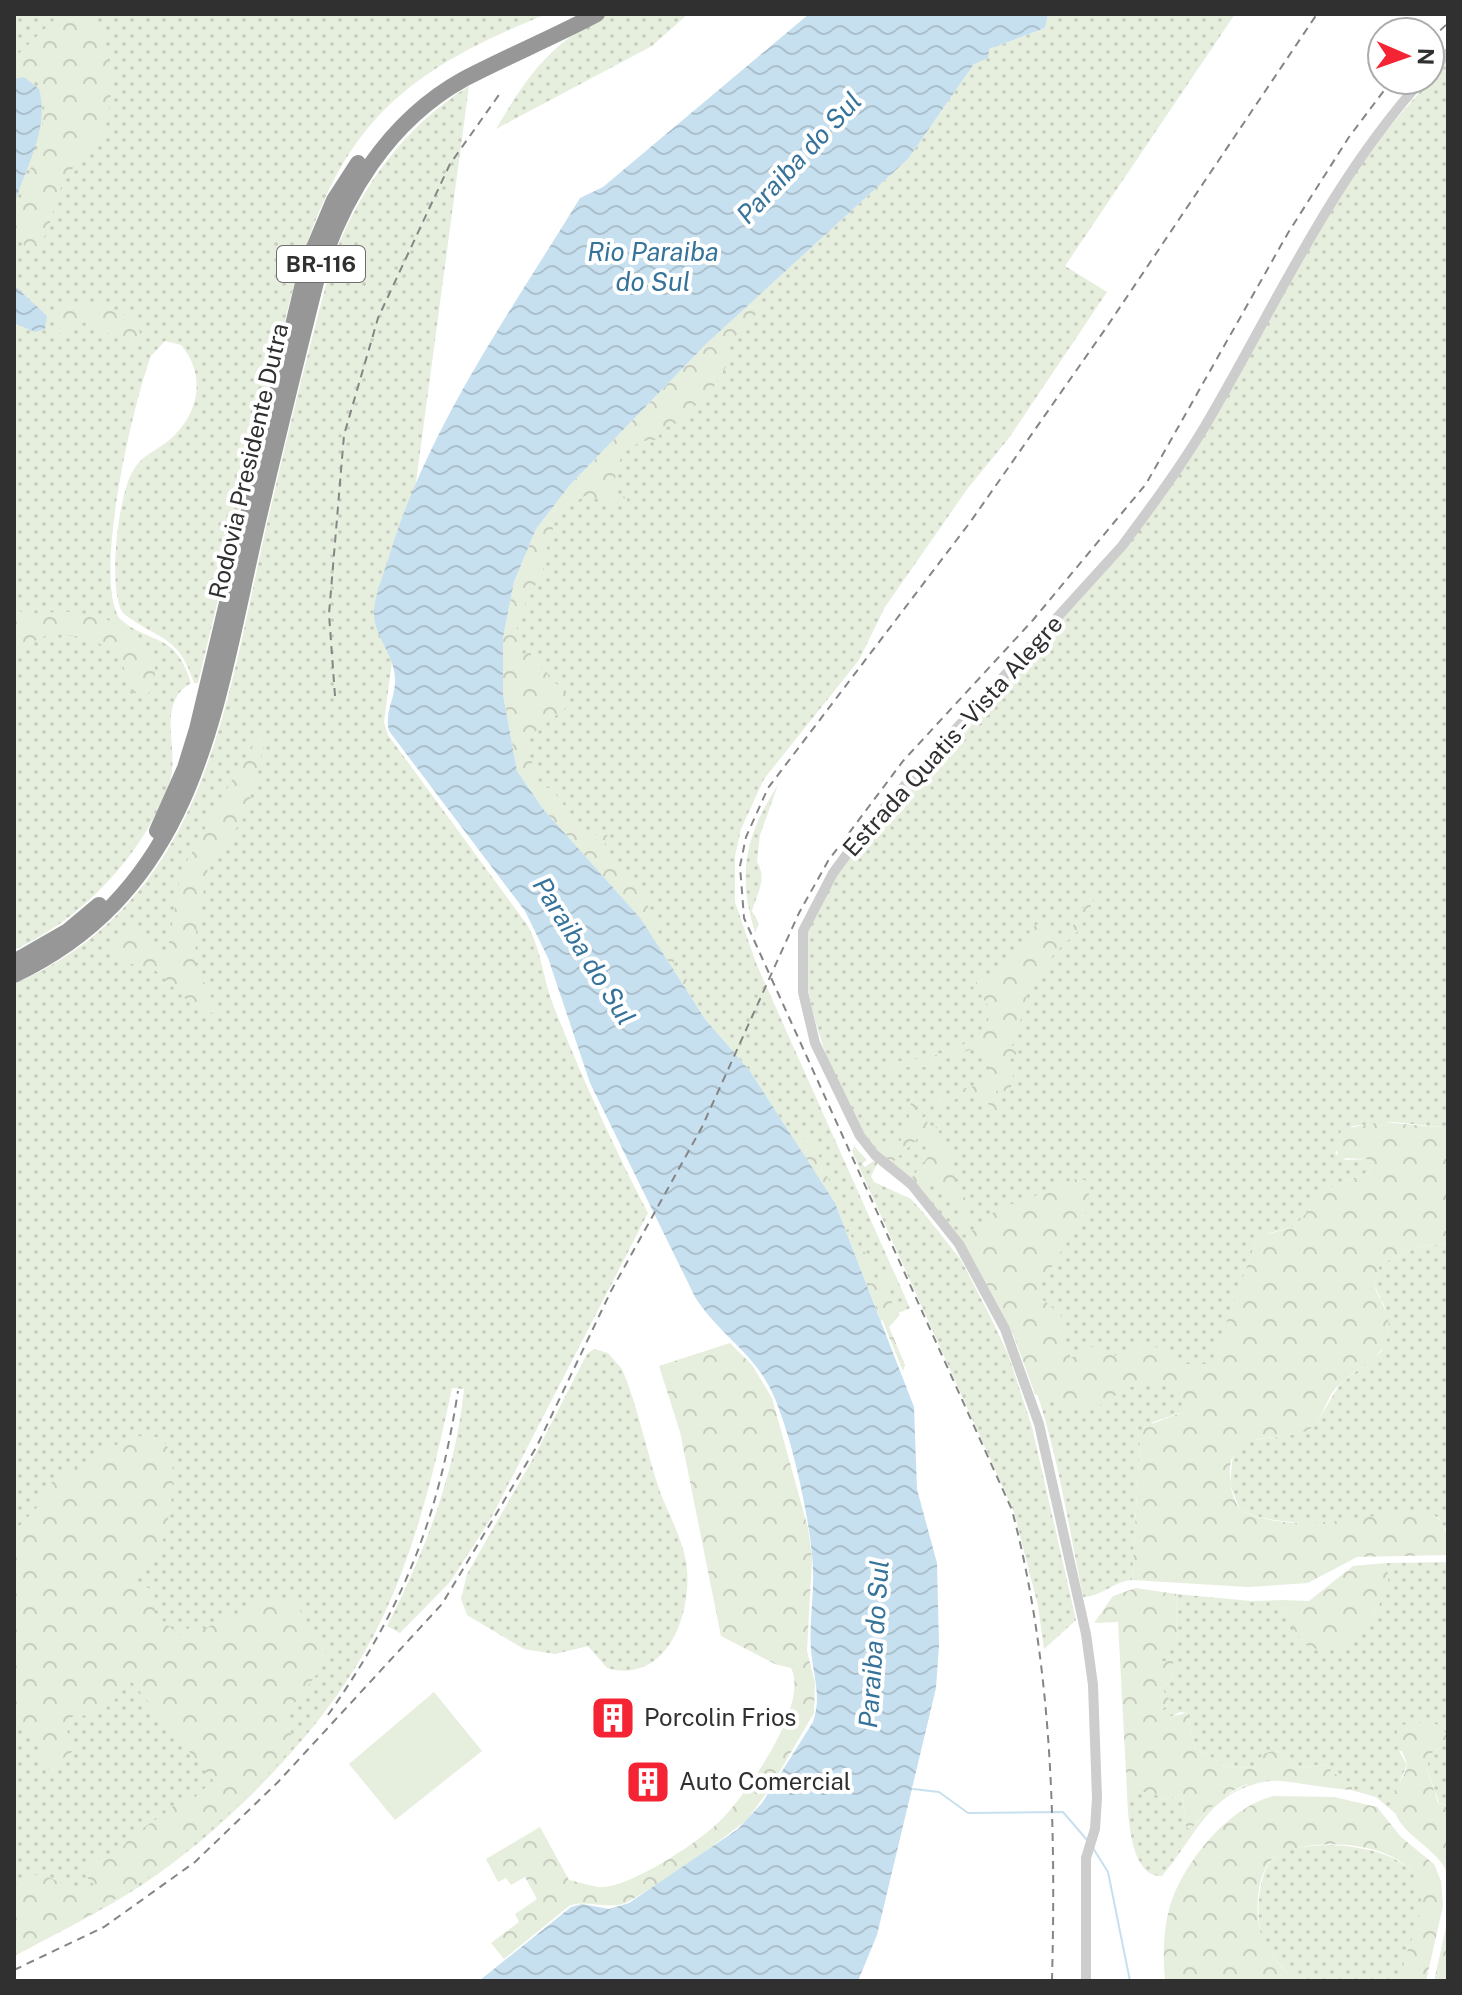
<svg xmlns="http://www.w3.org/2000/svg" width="1462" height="1995" viewBox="0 0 1462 1995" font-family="'Public Sans',sans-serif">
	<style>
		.grass { fill: url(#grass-dots) }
		.forest { fill: url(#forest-crowns) }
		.park { fill: #e6eedd }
		.water { fill: url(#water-waves) }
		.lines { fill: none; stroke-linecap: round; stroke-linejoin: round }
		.stream { stroke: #c7e0ef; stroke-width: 2 }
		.minor { stroke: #cdcdcd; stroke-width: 10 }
		.highway { stroke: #979797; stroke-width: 16 }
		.rail { stroke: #858585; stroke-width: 2; stroke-dasharray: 8 6; stroke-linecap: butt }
		.labels { text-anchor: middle; stroke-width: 8; stroke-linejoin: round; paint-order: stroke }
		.shield { fill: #fff; stroke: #6e6e6e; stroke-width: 2 }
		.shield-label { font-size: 22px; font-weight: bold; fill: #303030 }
		.street-label { font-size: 24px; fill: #303030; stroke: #fff }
		.poi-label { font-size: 24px; fill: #303030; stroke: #fff; text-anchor: start }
		.water-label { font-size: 26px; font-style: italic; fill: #36739a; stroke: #fff }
	</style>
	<defs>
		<pattern id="grass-dots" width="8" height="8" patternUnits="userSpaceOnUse" patternTransform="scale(2)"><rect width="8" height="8" fill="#e6eedd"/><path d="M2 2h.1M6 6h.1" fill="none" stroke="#c6ccbe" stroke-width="1.8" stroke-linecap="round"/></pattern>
		<pattern id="forest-crowns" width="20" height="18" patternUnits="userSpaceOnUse" patternTransform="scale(2)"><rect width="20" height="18" fill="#e6eedd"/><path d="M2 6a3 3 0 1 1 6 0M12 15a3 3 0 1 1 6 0" fill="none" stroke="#c6ccbe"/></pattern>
		<pattern id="water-waves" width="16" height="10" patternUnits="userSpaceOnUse" patternTransform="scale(2)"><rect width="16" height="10" fill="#c7e0ef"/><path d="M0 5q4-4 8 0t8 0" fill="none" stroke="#abc0cd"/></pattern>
	</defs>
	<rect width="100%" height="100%" fill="#fff"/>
	<path class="grass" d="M14 14H547C386 78 334 137 289 304L198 683H194C179 634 157 640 123 613 107 591 118 492 134 469 141 457 156 450 167 442 198 417 208 377 181 345L165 341 151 356C133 404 93 574 119 618 150 646 175 630 191 683 155 704 180 749 170 781 145 853 83 919 14 950Z
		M608 14H688L652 46 496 129C528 75 550 43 608 14Z
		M1048 14H1235L1065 266 1107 292 1009 438 968 488 885 607 859 660 764 779 741 829 735 856V902L756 963 910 1308 881 1321 835 1203 750 1071 705 1019 641 919 544 810 503 694 536 529 707 343 908 159 974 64 989 49 1045 28Z
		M1448 59V1128L1394 1122 1352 1126 1335 1153 1346 1160 1367 1159 1371 1163 1369 1172 1327 1189 1295 1226 1270 1233 1256 1242 1207 1377 1186 1411 1153 1422 1140 1441 1132 1580C1114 1581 1101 1597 1083 1597 1065 1508 1052 1410 1010 1328 996 1300 982 1269 963 1243 936 1206 894 1179 868 1141 837 1097 792 981 808 928 817 899 841 870 858 845L1134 537 1362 159Z
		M469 86 384 722 388 735 528 926C542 952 543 980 554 1007 582 1078 613 1146 648 1213L490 1520 450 1582 400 1633 387 1626C425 1552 456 1471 464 1389L452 1388C433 1478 410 1573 364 1653 315 1739 224 1830 142 1885 101 1912 57 1933 14 1956V984C205 901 225 709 266 528 287 437 309 346 334 256 362 185 403 128 469 86Z
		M778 785 760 835 757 862C768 879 756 896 752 911L759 924 755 932C737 875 745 835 778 785Z
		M854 1146 867 1160 862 1164 865 1167 875 1160 878 1162 871 1176 874 1182 911 1199 927 1217 961 1260 989 1314 1008 1354 1032 1427 1076 1620 1044 1649 1038 1606 1014 1512 852 1151Z
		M1448 1243V1533L1438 1517C1386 1520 1285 1533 1240 1510L1230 1484 1233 1453 1246 1441 1290 1435 1317 1422 1340 1384 1381 1352 1389 1331 1385 1307 1374 1285 1380 1264 1419 1247Z
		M594 1349 608 1353 622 1369C639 1409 646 1451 660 1492 669 1515 681 1536 686 1561 694 1609 669 1686 607 1668L588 1646 555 1654 524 1649 467 1615 461 1599 467 1574 535 1455 587 1354Z
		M1448 1562V1806L1439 1803 1427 1768 1430 1754 1444 1746 1399 1751 1407 1765 1394 1794 1395 1813 1376 1797 1351 1790 1352 1784 1332 1772 1326 1764 1301 1768 1276 1750 1263 1754 1253 1768 1226 1766 1195 1748 1187 1713 1180 1712 1166 1719 1161 1716V1710L1169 1704 1162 1688 1174 1676 1173 1661H1158V1646L1177 1645 1176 1594 1251 1601 1285 1600 1281 1609 1295 1625 1332 1649C1366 1633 1390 1601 1387 1563Z
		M1256 1780H1281C1211 1784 1201 1830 1162 1876 1130 1878 1128 1815 1127 1792H1151L1164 1799 1182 1795 1186 1827 1191 1829 1219 1799Z
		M1330 1845C1371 1847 1433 1858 1420 1914 1415 1938 1403 1956 1402 1981H1295C1285 1970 1274 1960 1266 1948 1254 1929 1256 1871 1275 1857 1289 1846 1313 1846 1330 1845Z"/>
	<path class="forest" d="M68 14C78 14 90 14 96 24 112 47 115 102 105 127 102 136 95 139 89 146 84 150 61 186 59 192 52 208 49 248 29 250L14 235V224C19 188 63 109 35 79L14 76V58L54 20Z
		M760 294C766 314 734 339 718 347L730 358C723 375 705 404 687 410L682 421 662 429 657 440 642 441 622 453 614 482 616 494 625 497 631 507 585 496 550 517 553 529 543 560 544 572 528 596 516 631 522 655 530 650 532 658 540 663 542 669H546L549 678 564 690 563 694 571 691 567 707 527 738C526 756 537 769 540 787L551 788 586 834 608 835 602 853 613 859 636 889H642L663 947 674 950V966L692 985 689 993 641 919 544 810 517 771 503 694V638L514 582 536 529 570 485 707 343Z
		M94 302 135 319 140 333 138 344 129 345 87 322 77 324 66 335 58 333 53 320 56 305Z
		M14 609C32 618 51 610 70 612 111 615 169 639 152 690L145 696 132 692 120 656C103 641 62 628 40 638 31 642 23 652 14 657Z
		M265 729 266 739 245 816 208 868 196 931 195 963 220 1016 192 1005 154 969 118 961 113 944 120 932C141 922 148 937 159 952L168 949 181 872 238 769Z
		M1099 888 1080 929 1054 954 1028 991 1015 1042 1010 1047 1017 1053 1009 1061C1014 1075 1016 1081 1007 1093L999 1087 996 1092 1000 1101 1011 1106 996 1113C984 1092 957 1093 940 1108 935 1114 934 1118 927 1122L930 1134 935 1132 936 1126 940 1134 935 1144 953 1150 948 1163 958 1171 954 1182 958 1195 971 1200 968 1211 975 1220 966 1226 961 1220 962 1209 954 1207 952 1193C940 1183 936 1184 920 1188L911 1179 928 1157 923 1138H918L892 1163 874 1148 890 1138 901 1141V1130L908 1126 911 1102 916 1106 917 1123 933 1110 939 1098C954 1093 964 1086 981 1086L989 1067 986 1054 975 1048 933 1063 931 1067H906L893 1072 885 1063C921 1059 977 1054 992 1012L979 992 970 995 981 973H985V979C991 975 997 973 1002 970 1027 952 1022 923 1054 917L1044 936 1058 940 1066 938 1092 892Z
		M1382 1122 1448 1128V1243L1419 1247 1380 1264 1374 1285C1378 1297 1386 1307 1388 1319 1396 1359 1350 1367 1332 1393 1323 1407 1321 1425 1304 1432 1277 1442 1232 1429 1230 1469 1229 1485 1232 1496 1240 1510 1279 1530 1333 1522 1374 1516 1391 1513 1413 1506 1430 1513 1447 1520 1448 1539 1448 1555L1357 1557 1308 1583 1248 1587 1132 1580 1140 1440 1146 1426 1186 1411 1174 1389 1154 1382 1126 1388 1095 1409 1060 1405 1035 1394 1012 1331 966 1247V1236L999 1208 1026 1200 1071 1180 1080 1178 1090 1183 1087 1210 1039 1287 1042 1299 1061 1315 1069 1358 1077 1356 1083 1347H1094L1114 1356 1143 1342 1177 1355 1178 1364H1211L1256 1242 1262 1236 1295 1226 1327 1189 1369 1172 1371 1163 1367 1159 1339 1158 1334 1141 1343 1129Z
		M799 1137 813 1141 852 1238 870 1258 875 1280 894 1273 898 1281 886 1290 891 1293 892 1305 900 1315 889 1327 905 1365 903 1371 835 1203 793 1138Z
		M730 1343 752 1365 772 1398 808 1528 812 1558 807 1651 815 1683 814 1713 770 1788 747 1820 675 1874 626 1903C605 1910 586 1899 569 1906L504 1959 491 1943 519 1922 515 1914 537 1899 525 1877 511 1885 506 1878 498 1882 486 1859 540 1827 569 1880C580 1882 594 1888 605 1887 635 1884 701 1841 722 1819 747 1793 810 1704 791 1668L775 1664 721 1636 680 1432 659 1366Z
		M140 1436C148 1436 158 1435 164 1442 183 1461 168 1537 155 1559 151 1566 143 1571 137 1577L138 1584 154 1590 155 1614 179 1635 196 1623 204 1629 259 1602 293 1599 326 1652 317 1674 287 1713 293 1746C209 1843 127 1898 14 1956V1886C44 1856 62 1899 94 1885L85 1875 87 1862 119 1853C132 1829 159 1822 176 1803L190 1802 206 1787 216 1784 131 1681C109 1704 108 1716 73 1716L66 1727 73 1751 48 1770 31 1731 14 1715V1532L39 1505 57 1473 91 1465 108 1448Z
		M1387 1563C1387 1571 1390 1580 1387 1587 1377 1615 1346 1662 1311 1647 1297 1642 1292 1620 1281 1609L1283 1600 1309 1601 1353 1566Z
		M1136 1588 1176 1594 1177 1645 1158 1647 1159 1661H1173L1174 1676 1162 1688 1171 1702 1161 1710 1163 1718 1187 1713 1195 1748 1226 1766 1253 1768 1263 1754 1276 1750 1301 1768 1326 1764 1332 1772 1352 1784V1790C1270 1784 1253 1758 1190 1830L1186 1827 1182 1795 1164 1799 1151 1792H1127L1118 1622 1094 1623 1113 1596Z
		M1424 1722 1441 1725 1447 1736 1444 1746 1430 1754 1427 1768 1438 1803 1448 1806V1875C1437 1843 1387 1833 1394 1794 1396 1783 1406 1777 1407 1765 1404 1748 1390 1744 1400 1725Z
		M1274 1796 1334 1797 1377 1807 1401 1837 1434 1864 1441 1881 1443 1906 1426 1981H1402C1402 1948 1428 1919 1419 1886 1407 1840 1310 1835 1276 1856 1254 1870 1254 1922 1264 1943 1270 1957 1285 1970 1295 1981H1165C1163 1956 1163 1930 1170 1906 1184 1862 1228 1807 1274 1796Z
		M1448 1918V1981H1434Z"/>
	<path class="park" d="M434 1692 482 1751 395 1820 349 1764Z"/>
	<path class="water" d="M809 14H1048L1045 28 989 49 988 58 974 64 908 159 707 343 570 485 536 529 514 582 503 638V694L517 771 544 810 641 919 705 1019 750 1071 835 1203 914 1407 917 1489 937 1563 939 1645 936 1688 877 1935 858 1981H479L571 1907 582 1904 609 1909 629 1903 738 1829 762 1803 813 1722C822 1696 813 1676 811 1650 809 1623 814 1596 813 1570 812 1526 789 1418 766 1381 748 1350 715 1329 695 1297L590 1083 548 958 525 911 389 731C384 711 396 698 395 678 394 653 372 635 374 609 376 592 384 573 389 557 428 426 510 313 580 198L603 187Z
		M24 77 39 89C50 130 25 167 14 206V79Z
		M14 285 47 316 45 329 35 332 14 323Z"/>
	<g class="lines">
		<path class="stream" d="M913 1789 939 1792 968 1813 1063 1812 1087 1840
			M1093 1848 1108 1872 1130 1981"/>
		<path class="minor" d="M1430 72 1448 53
			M1086 1981V1858L1095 1829 1097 1798 1093 1685 1086 1634 1039 1424 1005 1329 959 1244 911 1184 875 1155 860 1136 815 1043 803 992V931L833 873 867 827 1122 546C1151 507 1180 468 1205 426 1275 307 1329 183 1422 80"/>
		<path class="highway" d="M157 831 185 768 197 729 308 262 334 200 358 163
			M14 962 68 931 99 905
			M14 975C193 890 214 717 253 543 273 454 295 366 317 278 342 197 388 121 464 79 508 56 554 37 597 14"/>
		<path class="rail" d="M1430 40 1448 23
			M335 696 329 614 344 435 378 318 450 164 501 92
			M328 1715C403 1608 438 1520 458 1391
			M14 1970 104 1927 195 1862 278 1782 442 1604 537 1446 611 1291 702 1127 799 913 828 861 903 761 1033 620 1146 484 1288 233 1349 137 1392 80
			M1052 1981C1056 1824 1052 1662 1012 1510L744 918 740 866 746 837 768 788 971 521 1106 328 1317 14"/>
	</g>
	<defs>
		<g id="building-square" transform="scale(2.3)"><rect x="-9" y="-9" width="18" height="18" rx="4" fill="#f42434" stroke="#fff"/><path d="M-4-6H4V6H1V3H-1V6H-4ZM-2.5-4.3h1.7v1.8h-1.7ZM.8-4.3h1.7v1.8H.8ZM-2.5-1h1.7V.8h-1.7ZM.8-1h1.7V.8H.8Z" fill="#fff"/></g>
	</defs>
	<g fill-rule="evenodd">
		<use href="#building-square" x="613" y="1718"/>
		<use href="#building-square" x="648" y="1782"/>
	</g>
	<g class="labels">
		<rect class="shield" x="277" y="246" width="88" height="36" rx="6"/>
		<g class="shield-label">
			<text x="321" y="272">BR-116</text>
		</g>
		<g class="street-label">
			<text transform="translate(249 461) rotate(-77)" y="8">Rodovia Presidente Dutra</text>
			<text transform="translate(953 736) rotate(-48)" y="8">Estrada Quatis - Vista Alegre</text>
		</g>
		<g class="poi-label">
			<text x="644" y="1726">Porcolin Frios</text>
			<text x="679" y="1790">Auto Comercial</text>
		</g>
		<g class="water-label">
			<text transform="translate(799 158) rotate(-47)" y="9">Paraiba do Sul</text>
			<text x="653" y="261">Rio Paraiba<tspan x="653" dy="30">do Sul</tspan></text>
			<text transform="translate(584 951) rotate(58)" y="9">Paraiba do Sul</text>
			<text transform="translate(874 1644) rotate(-86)" y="9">Paraiba do Sul</text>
		</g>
	</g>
	<rect width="1462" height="1995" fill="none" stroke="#303030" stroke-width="32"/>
	<g transform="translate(1406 56) rotate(92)"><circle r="38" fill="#ffffff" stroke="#acacac" stroke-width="2"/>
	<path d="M0-6L14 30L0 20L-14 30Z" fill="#f42434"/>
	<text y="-12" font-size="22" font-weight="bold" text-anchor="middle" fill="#303030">N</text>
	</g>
</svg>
